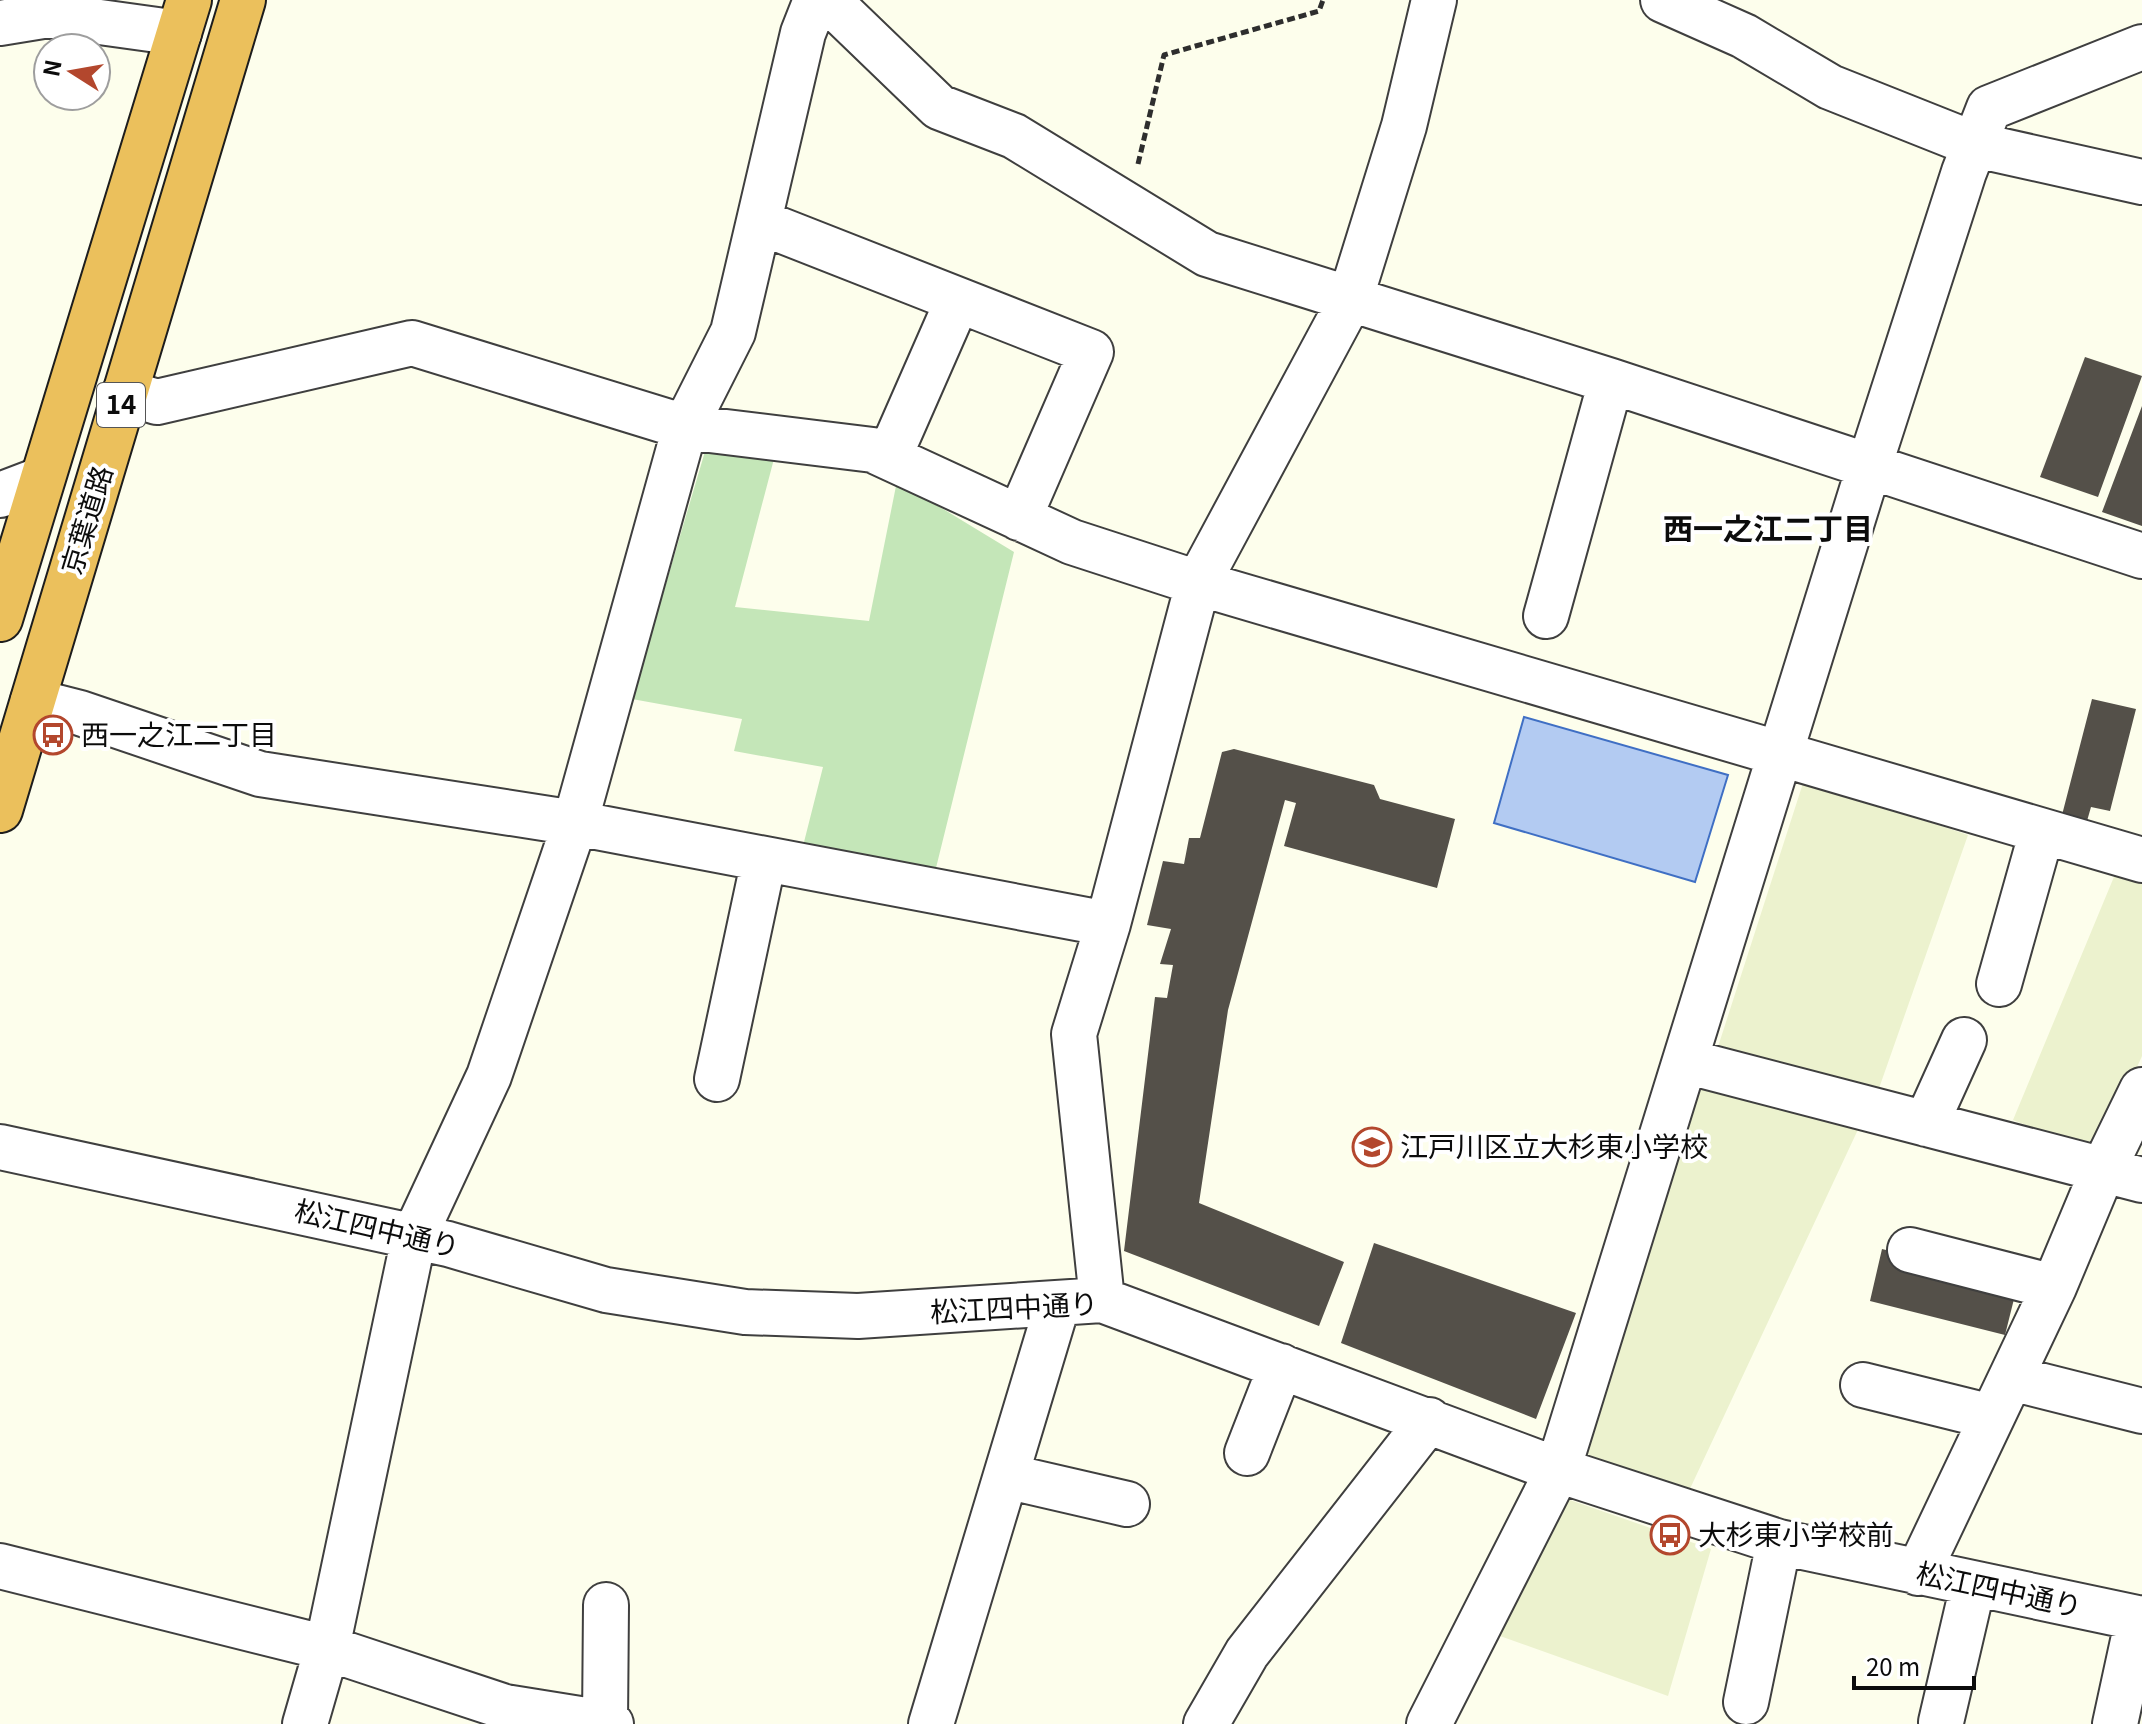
<svg xmlns="http://www.w3.org/2000/svg" width="2142" height="1724" viewBox="0 0 2142 1724" font-family="Georgia,'Noto Sans JP',serif">
	<style>
		.farmland { fill: #ecf2ce }
		.green { fill: #c4e6b8 }
		.water { fill: #b3cbf2; stroke: #3f6fc4; stroke-width: 2 }
		.building { fill: #545049 }
		.lines { fill: none; stroke-linecap: round; stroke-linejoin: round }
		.minor-casing { stroke: #3f3f3f; stroke-width: 48 }
		.highway-casing { stroke: #1d1d1d; stroke-width: 48 }
		.path { stroke: #2e2e2e; stroke-width: 5; stroke-dasharray: 8 4; stroke-linecap: butt }
		.minor { stroke: #fff; stroke-width: 44 }
		.highway { stroke: #ebc05c; stroke-width: 44 }
		.labels { text-anchor: middle; stroke-width: 8; stroke-linejoin: round; paint-order: stroke }
		.shield { fill: #fff; stroke: #555; stroke-width: 2 }
		.shield-label { font-size: 26px; font-weight: bold; fill: #0c0c0c }
		.street-label { font-size: 28px; fill: #0c0c0c; stroke: #fff }
		.poi-label { font-size: 28px; fill: #0c0c0c; stroke: #fff; text-anchor: start }
		.neighbourhood-label { font-size: 30px; font-weight: bold; fill: #0c0c0c; stroke: #fff }
	</style>
	<rect width="100%" height="100%" fill="#fdfeec"/>
	<path class="farmland" d="M1804 780 1968 835 1877 1094 1716 1053Z
		M2116 872 2142 880V1056L2098 1153 2013 1120Z
		M1699 1083 1862 1121 1688 1493 1580 1461Z
		M1567 1499 1711 1549 1668 1696 1500 1636Z"/>
	<path class="green" d="M706 448 775 455 735 607 869 621 897 481 1014 552 934 876 803 846 823 767 734 751 742 719 632 699Z"/>
	<path class="water" d="M1524 717 1728 775 1695 882 1494 823Z"/>
	<path class="building" d="M2085 357 2142 376 2098 497 2040 477Z
		M2142 406V526L2102 512Z
		M2092 699 2136 709 2110 811 2091 807 2087 821 2062 815Z
		M1234 749 1374 785 1380 799 1455 819 1437 888 1284 846 1296 803 1285 800 1228 1010 1199 1203 1344 1262 1319 1326 1124 1251 1155 997 1167 998 1173 965 1160 964 1171 929 1147 925 1163 861 1184 864 1189 838H1200L1222 752Z
		M1374 1243 1576 1313 1536 1419 1341 1343Z
		M1882 1249 2018 1283 2005 1335 1870 1301Z"/>
	<g class="lines">
		<g class="minor-casing">
			<path id="minor" d="M828 0 939 107 1014 136 1207 254 1611 381 2142 556
				M1663 0 1744 36 1830 87 1976 145 2142 182
				M0 23 49 15 179 33
				M760 222 1091 352 1019 518
				M125 392 157 402 412 343 685 427 873 450 1072 542 1198 583 2142 860
				M889 457 957 302
				M0 495 42 479
				M1546 616 1611 381
				M33 701 80 713 260 774 575 823 1108 924
				M1999 984 2042 831
				M1685 1061 2142 1180
				M717 1079 764 859
				M1926 1124 1964 1040
				M0 1147 448 1244 606 1290 745 1312 858 1316 1102 1300 1558 1470 1779 1542 2142 1619
				M1910 1250 2054 1287
				M1102 1300 1074 1034 1108 924 1198 583 1350 300 1404 126 1434 0
				M2011 1378 2142 1411
				M1863 1385 1992 1417
				M1247 1453 1281 1366
				M1006 1476 1127 1504
				M0 1566 327 1648 505 1707 611 1724
				M1918 1573 2054 1287 2103 1170 2142 1090
				M1746 1702 1779 1542
				M1941 1722 1973 1585
				M605 1723 606 1605
				M305 1724 327 1648 414 1237 489 1076 575 823 685 427 733 332 803 33 816 0
				M931 1724 1057 1306
				M1206 1724 1247 1653 1429 1420
				M1429 1724 1558 1470 1869 467 1964 172 1989 108 2142 47
				M2115 1724 2138 1618"/>
		</g>
		<g class="highway-casing">
			<path id="highway" d="M0 619 189 0
				M0 810 243 0"/>
		</g>
		<path class="path" d="M1138 164 1164 55 1319 11 1323 0"/>
		<use href="#minor" class="minor"/>
		<use href="#highway" class="highway"/>
	</g>
	<defs>
		<g id="bus-ring" transform="scale(2)"><circle r="9.5" fill="#fff" stroke="#b3472d" stroke-width="1.5"/><path d="M-5-6H5V4H4V6H2V4H-2V6H-4V4H-5ZM-3.5-4V0h7V-4ZM-3.5 1.2v1.5H-2V1.2ZM2 1.2v1.5H3.5V1.2Z" fill="#b3472d"/></g>
		<g id="school-ring" transform="scale(2)"><circle r="9.5" fill="#fff" stroke="#b3472d" stroke-width="1.5"/><path d="M0-5L7-2L0 1L-7-2ZM-4 1L0 2.5L4 1V4Q0 6-4 4Z" fill="#b3472d"/></g>
	</defs>
	<g fill-rule="evenodd">
		<use href="#bus-ring" x="53" y="735"/>
		<use href="#school-ring" x="1372" y="1147"/>
		<use href="#bus-ring" x="1670" y="1535"/>
	</g>
	<g class="labels">
		<rect class="shield" x="97" y="383" width="48" height="44" rx="6"/>
		<g class="shield-label">
			<text x="121" y="414">14</text>
		</g>
		<g class="street-label">
			<text transform="translate(87 520) rotate(-73)" y="10">京葉道路</text>
			<text transform="translate(377 1229) rotate(13)" y="10">松江四中通り</text>
			<text transform="translate(1014 1308) rotate(-3)" y="10">松江四中通り</text>
			<text transform="translate(1999 1590) rotate(12)" y="10">松江四中通り</text>
		</g>
		<g class="poi-label">
			<text x="81" y="745">西一之江二丁目</text>
			<text x="1400" y="1157">江戸川区立大杉東小学校</text>
			<text x="1698" y="1545">大杉東小学校前</text>
		</g>
		<g class="neighbourhood-label">
			<text x="1768" y="540">西一之江二丁目</text>
		</g>
	</g>
	<g transform="translate(72 72) rotate(281)"><circle r="38" fill="#ffffff" stroke="#9e9e9e" stroke-width="2"/>
	<path d="M0-6L14 30L0 20L-14 30Z" fill="#b3472d"/>
	<text y="-12" font-size="22" font-weight="bold" text-anchor="middle" fill="#0c0c0c">N</text>
	</g>
	<path d="M1854 1676v12h120v-12" fill="none" stroke="#0c0c0c" stroke-width="4"/>
	<text x="1866" y="1676" font-size="24" fill="#0c0c0c" stroke="#ffffff" stroke-width="6" paint-order="stroke">20 m</text>
</svg>
